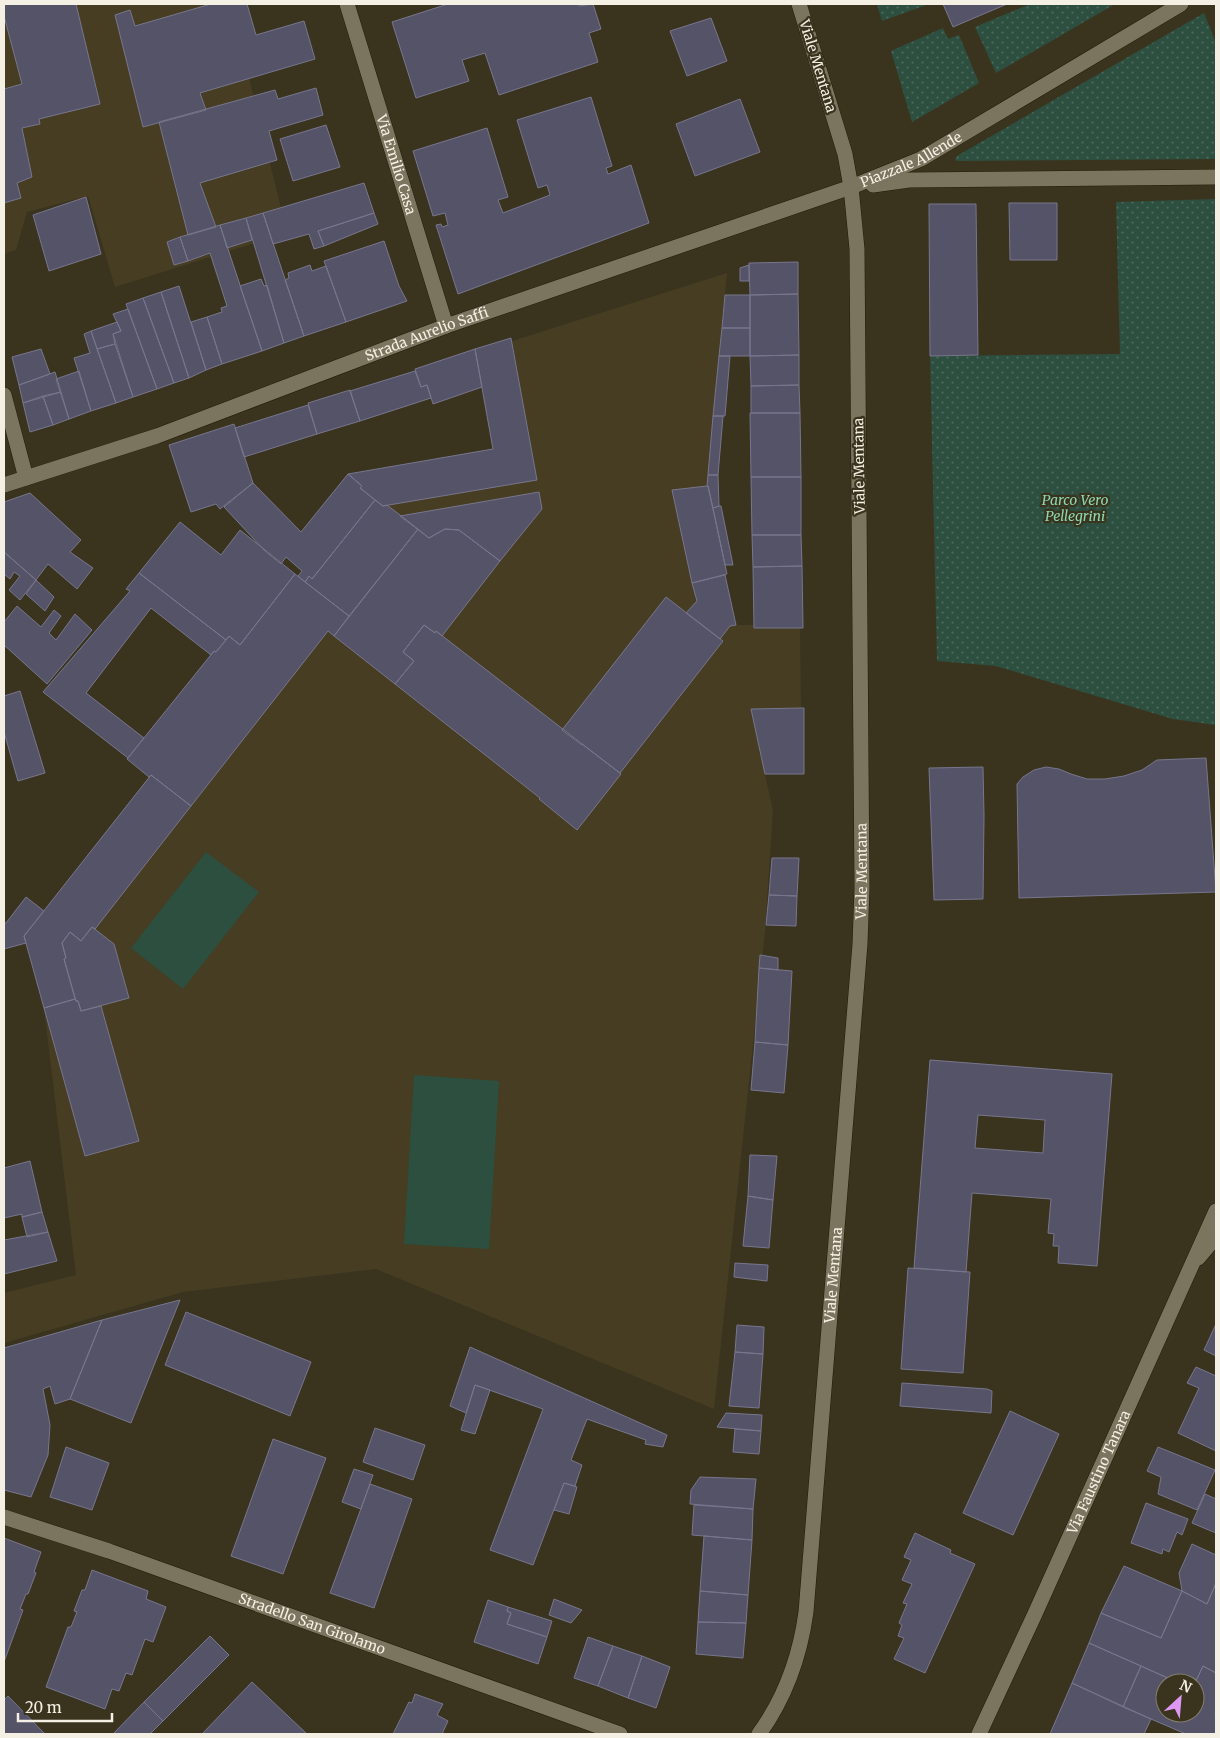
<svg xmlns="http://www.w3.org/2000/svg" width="1220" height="1738" viewBox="0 0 1220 1738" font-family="Merriweather,serif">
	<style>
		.built { fill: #463d22 }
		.grass { fill: url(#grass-dots) }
		.pitch { fill: #2d4f3f }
		.building { fill: #555368; stroke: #78768d; fill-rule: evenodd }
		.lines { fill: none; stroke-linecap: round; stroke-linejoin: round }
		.street-casing { stroke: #211b07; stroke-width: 16 }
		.secondary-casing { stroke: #211b07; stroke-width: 16 }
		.street { stroke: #7b745e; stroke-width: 15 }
		.secondary { stroke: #7b745e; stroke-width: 15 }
		.labels { text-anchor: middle; stroke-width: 4.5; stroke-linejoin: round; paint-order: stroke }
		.street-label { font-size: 14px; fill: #f4f0e4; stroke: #3a341f }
		.park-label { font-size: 14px; font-style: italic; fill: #8bd9b4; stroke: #3a341f }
	</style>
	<defs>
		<pattern id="grass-dots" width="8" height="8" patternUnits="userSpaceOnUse" patternTransform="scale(1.25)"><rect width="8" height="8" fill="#2d4f3f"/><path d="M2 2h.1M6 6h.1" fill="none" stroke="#4c695b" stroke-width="1.8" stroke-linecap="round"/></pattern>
	</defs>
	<rect width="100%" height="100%" fill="#3a341f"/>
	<path class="built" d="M4 4H231L287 233 115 287 88 196 27 212 16 250 4 254Z
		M727 273 707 486H708L725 565 727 574 725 575 736 625H754L755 628H800L801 708 751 709 773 811 765 932 714 1409 376 1269 183 1292 4 1343V1293L76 1275 44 1008 26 943 44 911 149 777 127 759 214 651 304 582 312 579 375 500 537 479 512 341Z"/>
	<path class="grass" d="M877 4H929L882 21Z
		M1030 4H1115L996 73 975 27Z
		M1204 13 1216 43V159L958 161 955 160 957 156Z
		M943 28 948 39 959 35 979 83 912 122 891 51Z
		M1216 199V725L1173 719 996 666 937 661 930 356 1120 354 1116 202Z"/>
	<path class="pitch" d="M206 852 259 892 183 989 131 948Z
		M414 1075 499 1081 489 1249 404 1244Z"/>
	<path class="building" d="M4 4H76L100 104 39 119 40 124 22 128 32 177 17 183 21 198 4 203V89L22 84 4 16Z
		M211 4H247L256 35 304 21 315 59 200 93 206 110 143 127 115 15 130 10 135 26Z
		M448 4H578L579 6 593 4 601 29 589 33 598 62 499 95 485 53 462 60 469 81 416 98 392 22Z
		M943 4H1007L953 27Z
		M711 18 727 61 687 76 670 31Z
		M316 88 323 115 269 131 277 160 200 183 216 227 188 235 159 122 275 90 278 99Z
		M591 97 612 166 606 168 608 174 631 165 649 223 458 294 436 225 441 224 442 227 448 225 445 213 433 216 413 151 487 128 508 197 498 200 503 213 550 195 547 185 538 188 517 120Z
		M740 99 760 152 695 176 676 124Z
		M326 125 340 167 293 181 280 139Z
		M364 183 374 213 318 231 324 246 314 249 309 234 273 244 263 213Z
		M86 197 101 254 49 271 33 215Z
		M1009 203H1057V260H1010Z
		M929 204H976L978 355 930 356Z
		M263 213 304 336 284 343 246 218Z
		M374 213 378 224 324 246 318 231Z
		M246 218 252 240 227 248 220 225Z
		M220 225 262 351 222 364 207 317 222 312 221 308 227 306 210 253 188 261 180 237Z
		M180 237 188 261 174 265 167 242Z
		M384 241 399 286 407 301 346 322 324 261Z
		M798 262V294L750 295 749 263Z
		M310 265 312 271 326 266 346 322 304 336 285 280 289 278 288 273Z
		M749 265V281H740V268Z
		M261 279 264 286 267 285 284 343 262 351 240 286Z
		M179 286 206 370 189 378 161 292Z
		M161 292 189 378 174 383 143 298Z
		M798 294 799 355 750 356V295Z
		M725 295H750V328H722Z
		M143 298 174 383 157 389 126 304Z
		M128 309 157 389 133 397 113 334 121 331 113 314Z
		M207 317 222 364 206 370 191 322Z
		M117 322 121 331 113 334 115 344 97 349 91 331Z
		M722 328H750V356H719Z
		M91 331 116 403 91 411 74 358 90 353 84 334Z
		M511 338 537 480 383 506 360 488 362 486 348 474 493 449 475 349Z
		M115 344 133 397 116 403 97 349Z
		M41 349 50 374 19 385 12 357Z
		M475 349 482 387 433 404 427 385 421 387 415 369Z
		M799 355V385L751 386 750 356Z
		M719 356H730L725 416H713Z
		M79 371 91 411 69 419 56 379Z
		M415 371 421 387 427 385 431 398 360 421 350 391Z
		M55 372 61 392 23 403 19 385Z
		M799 385 800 413H751V386Z
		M350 390 360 421 317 434 308 403Z
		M61 392 69 419 53 425 43 396Z
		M43 396 53 425 30 432 23 403Z
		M308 405 317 434 244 457 235 428Z
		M750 413H800L801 477H751Z
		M713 416H723L718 475H708Z
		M234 424 253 483 220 509 216 504 191 512 169 445Z
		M348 474 362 486 360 488 375 500 312 579 309 576 305 582 298 576 302 571 286 557 281 564 264 550 224 507 253 483 301 532Z
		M708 475H718L719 506 713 508 708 486H707Z
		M751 477H801V535H752Z
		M707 486H708L727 574 692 583 672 490Z
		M539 492 542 509 500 561 459 530 445 529 429 538 400 516Z
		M30 493 81 540 70 552 93 568 77 589 48 564 36 580 4 552V502Z
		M375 500 383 506 387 505 418 529 349 616 305 582 309 576 312 579Z
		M719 506H721L733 565H725L713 508Z
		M180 522 221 555 240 530 295 574 240 645 229 636 226 640 139 573Z
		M418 529 429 538 445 529 459 530 500 561 442 636 436 631 435 633 424 625 403 652 414 661 395 684 334 636Z
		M752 535H801L802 566 753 567Z
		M4 552 36 580 20 600 9 590 20 576 14 572 10 579 4 574Z
		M802 566 803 628H754L753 567Z
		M139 573 226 640 216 652 214 651 211 655 151 608 86 693 144 738 128 758 43 692 130 591 126 589Z
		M295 574 349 616 334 636 328 631 191 806 151 775 149 777 127 759 214 651 216 652 229 636 240 645Z
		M725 575 736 625 730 626 720 639 686 613 697 601 692 583Z
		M36 580 54 597 45 611 26 594Z
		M666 597 723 641 620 773 582 744V745L562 730Z
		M17 606 41 627 54 610 61 616 49 633 56 640 75 614 92 630 47 684 4 645V622Z
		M424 625 435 633 436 631 621 774 577 830 539 799 540 798 395 684 414 661 403 652Z
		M20 691 45 773 18 781 4 732V696Z
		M801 708H804V774H765L751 709Z
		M1206 758 1216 892 1019 898 1017 784 1023 777 1034 770 1046 767 1059 769 1071 774 1087 779H1105L1124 776 1142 770 1157 760Z
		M983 767 984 816 983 899 934 900 929 768Z
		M151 775 191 806 95 929 92 927 81 941 70 932 62 943 66 958 64 959 75 999 44 1008 24 936Z
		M772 858H799L797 896 769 895Z
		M769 895 797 896 796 926 766 925Z
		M26 897 44 911 24 936 26 943 4 949V923H6Z
		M92 927 114 944 129 998 81 1011 78 1001H76L64 959 66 958 62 943 70 932 81 941Z
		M760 955 778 958V970L759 968Z
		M759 968 792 971 788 1045 755 1042Z
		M75 999 76 1001H78L81 1011 101 1006 139 1141 85 1156 44 1008Z
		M755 1042 788 1045 784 1093 751 1090Z
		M930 1060 1112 1074 1097 1266 1058 1263 1059 1246H1053L1054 1234 1048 1233 1051 1199 972 1193 966 1272 914 1268ZM978 1115 1045 1120 1043 1153 975 1148Z
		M750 1155 777 1156 773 1200 748 1196Z
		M30 1161 42 1212 22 1217V1214L4 1218V1168Z
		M748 1196 773 1200 769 1248 743 1246Z
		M42 1212 48 1232 27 1237 22 1217Z
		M48 1232 57 1261 4 1274V1240Z
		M735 1263 768 1265 767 1281 734 1277Z
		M908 1268 970 1272 963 1373 901 1369Z
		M180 1300 131 1423 70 1399 102 1320Z
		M186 1312 311 1362 290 1416 165 1365Z
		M102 1320 70 1399 55 1404 50 1386 43 1389 50 1425 48 1455 31 1497 4 1490V1348Z
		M1216 1324V1356L1204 1350Z
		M737 1325 764 1327 763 1354 735 1352Z
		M470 1347 667 1435 663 1447 645 1444 646 1440 587 1419 571 1460 582 1465 575 1486 564 1483 533 1565 490 1550 543 1409 475 1385 466 1413 450 1406Z
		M735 1352 763 1354 759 1408 729 1406Z
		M1196 1367 1216 1376V1451L1178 1433 1199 1388 1187 1383Z
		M902 1383 987 1389 992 1391 991 1413 900 1406Z
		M475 1385 490 1390 475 1434 461 1430Z
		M1010 1411 1059 1434 1013 1535 963 1513Z
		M726 1413 762 1415 761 1431 717 1427Z
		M375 1428 425 1445 413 1480 363 1462Z
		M735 1429 761 1431 759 1454 733 1452Z
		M273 1439 326 1458 283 1574 231 1556Z
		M66 1447 109 1463 92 1510 50 1497Z
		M1158 1447 1215 1470 1197 1510 1158 1494 1161 1477 1147 1471Z
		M354 1469 373 1475 361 1509 342 1502Z
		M700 1477 756 1479 753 1509 690 1504 691 1490Z
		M564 1483 577 1487 569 1514 554 1510Z
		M370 1484 412 1499 374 1608 330 1593Z
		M1205 1494 1216 1499V1533L1192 1523Z
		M1146 1503 1188 1519 1182 1535 1177 1532 1169 1552 1163 1549 1162 1554 1131 1543Z
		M694 1505 753 1509 752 1540 692 1535Z
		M915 1533 951 1550 950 1553 975 1564 925 1673 894 1659 904 1638 898 1636 902 1625 899 1623 907 1604 903 1603 912 1584 902 1580 911 1560 904 1557Z
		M704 1536 752 1540 748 1595 700 1591Z
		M4 1538 41 1552 34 1572 36 1573 28 1594H26L20 1609 23 1610 4 1662Z
		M1192 1544 1216 1555V1583L1207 1604 1182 1591 1179 1573Z
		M1124 1566 1182 1591 1161 1638 1101 1613Z
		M92 1570 148 1591 146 1599 166 1607 153 1642 145 1639 132 1675 126 1673 119 1691 112 1689 105 1709 46 1687 68 1627H71L77 1612 74 1611 82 1590H85Z
		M1216 1583V1673L1203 1666 1195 1683H1179L1089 1643 1101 1613 1161 1638 1182 1591 1207 1604Z
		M700 1591 748 1595 746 1623 698 1622Z
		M554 1599 582 1610 571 1623 549 1615Z
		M488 1600 508 1607 507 1611 511 1613 507 1624 547 1637 538 1664 474 1642Z
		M508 1607 552 1621 547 1637 507 1624 511 1613 507 1611Z
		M698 1622 746 1623 743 1658 696 1654Z
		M210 1636 229 1655 163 1721 144 1702Z
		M588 1637 613 1646 598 1686 574 1678Z
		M1089 1643 1141 1666 1123 1707 1072 1683Z
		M613 1646 642 1656 628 1698 598 1686Z
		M642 1656 670 1667 656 1708 628 1698Z
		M1141 1666 1179 1683H1165V1713H1195V1683L1203 1666 1216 1673V1711L1215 1715H1216V1734H1186L1123 1707Z
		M252 1682 307 1734H202Z
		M1072 1683 1151 1719 1144 1734H1050Z
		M415 1694 443 1704 437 1715 448 1721 442 1734H393L409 1702 412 1703Z
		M8 1696 45 1734H4V1700Z
		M144 1702 163 1721 150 1734H113Z"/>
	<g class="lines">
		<g class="street-casing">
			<g id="street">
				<path id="s1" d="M347 4 446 326"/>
				<path d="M4 395 26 478"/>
				<path id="s2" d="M4 485 157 436 446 326 851 187"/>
				<path d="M1198 1258 1216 1237"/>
				<path id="s3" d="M4 1517 109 1551 620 1734"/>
			</g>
		</g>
		<g class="secondary-casing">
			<g id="secondary">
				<path d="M873 185 909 180 1216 177"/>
				<path id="s4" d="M851 187 921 159 1181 4"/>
				<path id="s5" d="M759 1734C785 1698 800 1656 806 1612L860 944 862 888 857 249 851 187 845 154 799 4"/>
				<path id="s6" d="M979 1734 1034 1616 1216 1211"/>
			</g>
		</g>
		<use href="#street" class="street"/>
		<use href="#secondary" class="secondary"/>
	</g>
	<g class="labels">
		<g class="street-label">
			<text transform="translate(818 66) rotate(73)" y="5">Viale Mentana</text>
			<text dy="5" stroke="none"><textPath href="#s4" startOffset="66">Piazzale Allende</textPath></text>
			<text dy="5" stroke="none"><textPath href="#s1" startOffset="168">Via Emilio Casa</textPath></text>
			<text dy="5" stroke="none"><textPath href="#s2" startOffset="449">Strada Aurelio Saffi</textPath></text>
			<text transform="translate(859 466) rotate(-91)" y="5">Viale Mentana</text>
			<text dy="5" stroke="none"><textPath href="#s5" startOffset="875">Viale Mentana</textPath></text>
			<text dy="5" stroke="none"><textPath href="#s5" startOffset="470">Viale Mentana</textPath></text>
			<text dy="5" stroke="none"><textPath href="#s6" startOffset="288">Via Faustino Tanara</textPath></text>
			<text dy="5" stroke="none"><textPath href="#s3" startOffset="326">Stradello San Girolamo</textPath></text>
		</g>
		<g class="park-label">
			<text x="1075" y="505">Parco Vero<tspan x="1075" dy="16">Pellegrini</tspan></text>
		</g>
	</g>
	<rect width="1220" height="1738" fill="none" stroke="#f4f0e4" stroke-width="10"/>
	<g transform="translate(1180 1698) rotate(26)"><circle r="24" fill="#3a341f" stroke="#847f6e"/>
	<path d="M0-4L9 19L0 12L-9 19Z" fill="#de98f3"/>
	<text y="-8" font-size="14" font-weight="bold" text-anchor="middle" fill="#f4f0e4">N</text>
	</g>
	<path d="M18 1713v8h94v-8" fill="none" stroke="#f4f0e4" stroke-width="2.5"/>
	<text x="25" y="1713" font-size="15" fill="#f4f0e4" stroke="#3a341f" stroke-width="4" paint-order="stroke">20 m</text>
</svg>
